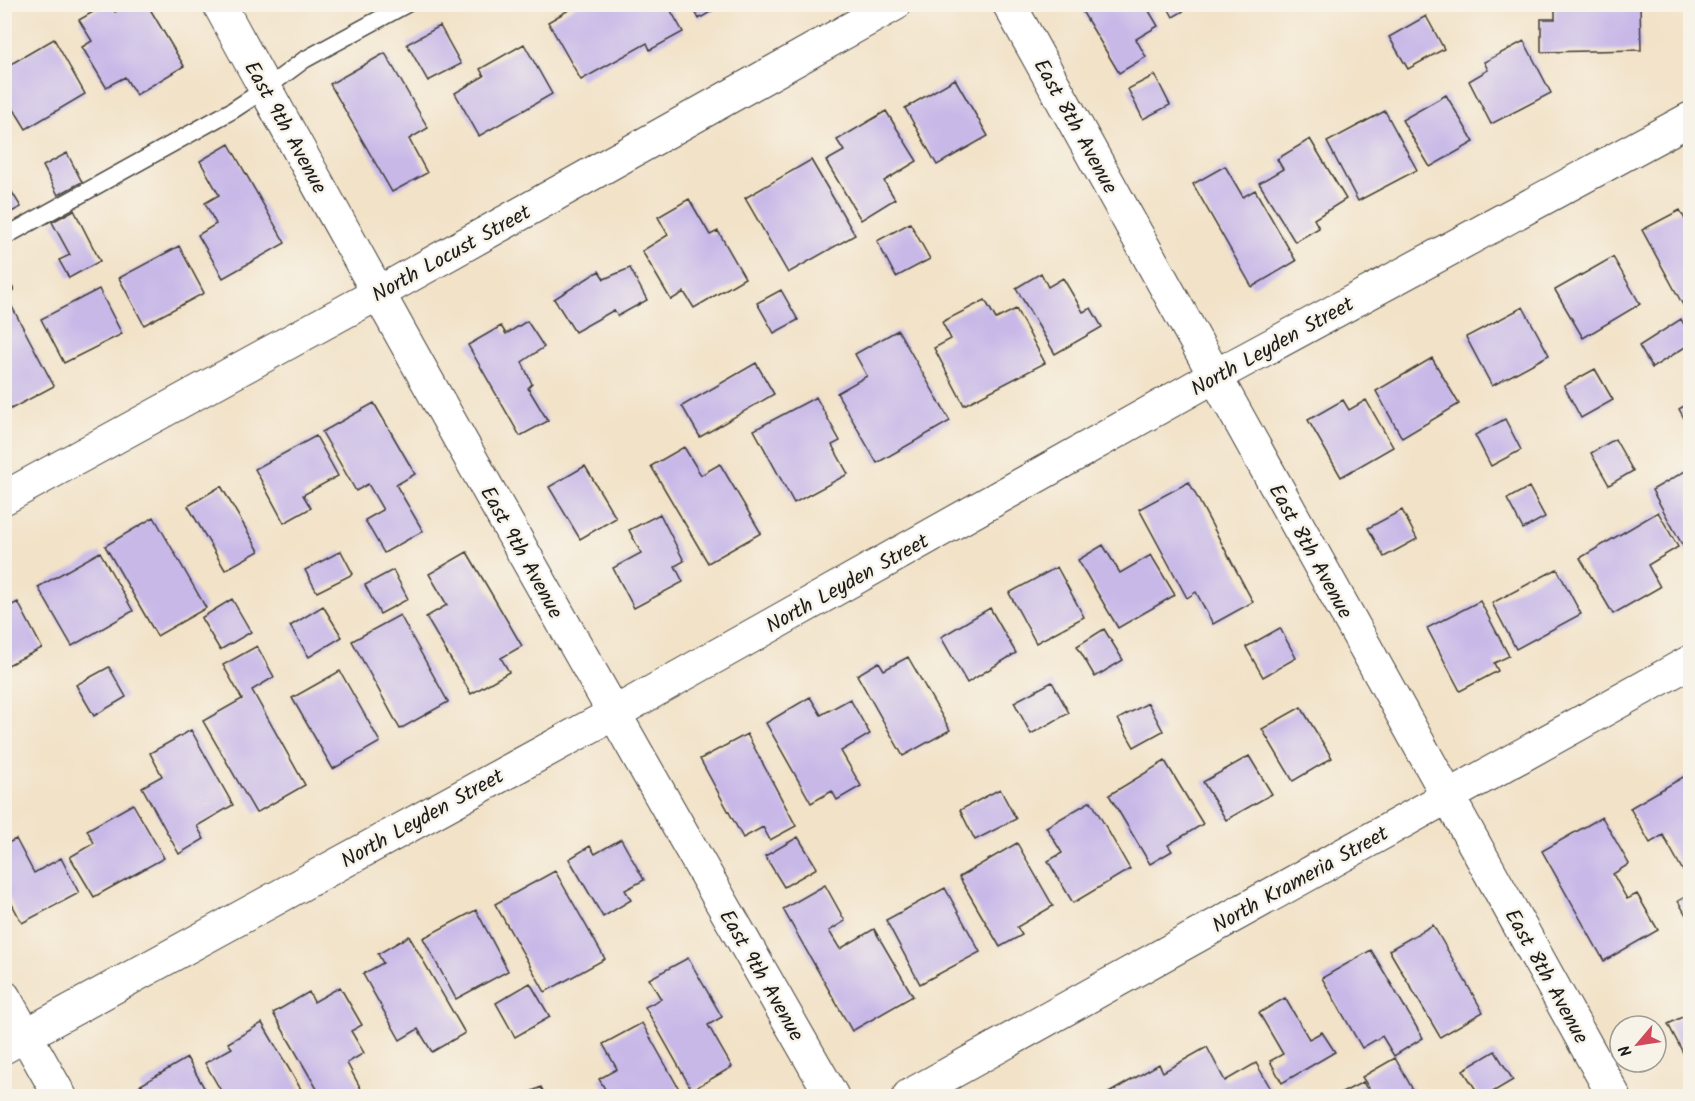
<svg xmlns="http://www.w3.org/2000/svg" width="1695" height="1101" viewBox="0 0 1695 1101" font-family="Kalam,sans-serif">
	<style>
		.building { fill: #c7b8e8 }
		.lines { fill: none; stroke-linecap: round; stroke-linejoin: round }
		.service-casing { stroke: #3c3a36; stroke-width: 19 }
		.minor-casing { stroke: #3c3a36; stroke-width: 35 }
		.tertiary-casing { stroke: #3c3a36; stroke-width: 35 }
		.service { stroke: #fff; stroke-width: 16 }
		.minor { stroke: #fff; stroke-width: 33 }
		.tertiary { stroke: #fff; stroke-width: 33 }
		.labels { text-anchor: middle; stroke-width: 5; stroke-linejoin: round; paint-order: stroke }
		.street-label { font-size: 21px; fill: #1c1c1c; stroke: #f7f3e8 }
	</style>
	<rect width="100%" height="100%" fill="#f7f3e8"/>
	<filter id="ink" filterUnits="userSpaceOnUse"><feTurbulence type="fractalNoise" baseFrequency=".0167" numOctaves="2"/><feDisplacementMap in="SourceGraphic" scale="12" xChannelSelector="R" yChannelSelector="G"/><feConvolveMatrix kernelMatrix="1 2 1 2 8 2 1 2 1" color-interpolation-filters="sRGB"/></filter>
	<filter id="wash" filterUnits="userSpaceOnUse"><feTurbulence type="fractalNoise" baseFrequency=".008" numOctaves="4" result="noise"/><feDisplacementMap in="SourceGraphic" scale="24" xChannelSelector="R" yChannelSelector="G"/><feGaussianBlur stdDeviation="1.35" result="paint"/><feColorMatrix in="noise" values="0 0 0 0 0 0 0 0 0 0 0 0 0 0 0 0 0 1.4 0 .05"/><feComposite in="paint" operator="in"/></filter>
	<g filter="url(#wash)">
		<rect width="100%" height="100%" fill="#f2e2c8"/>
		<g id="blocks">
			<path class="building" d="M129 4H147L184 66 136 95 125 77 106 87 82 47 92 41 79 20 105 5H111L115 12Z
				M579 4H667L683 32 650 50 647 43 581 80 548 22Z
				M691 4H723L699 19Z
				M1093 4H1145L1158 26 1136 39 1146 57 1119 73 1082 11Z
				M1166 4H1196L1173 17Z
				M1555 4H1640L1641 50 1541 52V19H1555Z
				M1426 16 1444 49 1408 69 1389 37Z
				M440 26 461 64 428 81 407 44Z
				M54 39 85 94 26 129 4 93V68Z
				M1524 41 1551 93 1491 124 1469 81 1488 70 1484 62Z
				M524 44 552 94 479 136 455 93 484 76 480 69Z
				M385 53 428 128 409 139 427 173 392 192 330 84Z
				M1155 75 1170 105 1143 119 1128 89Z
				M955 79 988 136 937 165 905 108Z
				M1446 95 1474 142 1430 167 1402 120Z
				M886 111 917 161 884 181 895 199 861 220 826 161 844 151 837 140Z
				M1385 111 1417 170 1358 201 1327 142Z
				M1310 139 1346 199 1314 219 1319 228 1295 242 1259 183 1283 169 1277 159Z
				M229 144 285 243 223 278 198 235 216 224 205 203 219 195 200 161Z
				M67 153 82 182 58 195 43 166Z
				M811 160 855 235 788 273 745 198Z
				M1225 166 1243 197 1255 190 1296 261 1252 287 1193 184Z
				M4 179 21 207 4 216Z
				M689 199 710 235 718 231 745 278 694 308 684 292 671 300 642 251 668 235 658 217Z
				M74 210 100 261 69 278 59 260 70 255 52 222Z
				M1680 210 1690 229V303L1684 307 1642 230Z
				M910 223 930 259 896 277 877 241Z
				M179 246 204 293 144 325 119 278Z
				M1613 257 1640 304 1583 338 1555 290Z
				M630 268 647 300 618 316 614 310 575 332 554 299 599 271 604 279Z
				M4 273 14 290 4 295Z
				M1041 273 1048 287 1063 278 1083 312 1091 308 1102 327 1055 354 1016 288Z
				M99 289 122 334 64 363 41 319Z
				M781 290 798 320 774 333 757 303Z
				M985 300 996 319 1016 309 1045 363 964 405 934 348 951 339 942 322Z
				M10 303 54 386 9 410 4 402V306Z
				M1523 307 1549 355 1492 386 1466 337Z
				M1681 319 1690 335V344L1652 368 1639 346Z
				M527 321 544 347 522 362 532 384 528 388 548 421 520 436 468 345 501 326 506 334Z
				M898 330 950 421 877 463 837 393 867 376 855 354Z
				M1432 358 1459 404 1402 438 1376 391Z
				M756 363 774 394 700 437 682 406Z
				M1595 369 1613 400 1581 418 1564 386Z
				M816 397 840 441 832 445 848 474 794 503 754 430Z
				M1343 400 1349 410 1366 400 1393 447 1341 477 1308 420Z
				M1690 402V429L1679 409Z
				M374 403 415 474 396 485 423 531 384 553 365 520 383 510 368 484 356 491 322 432Z
				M1505 419 1521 450 1491 466 1475 435Z
				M316 436 338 476 303 495 311 508 284 523 255 469Z
				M1615 439 1633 471 1609 485 1591 453Z
				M684 447 701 475 720 464 761 533 708 563 651 466Z
				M585 466 616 518 580 539 549 487Z
				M1687 470 1690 476V559L1652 490Z
				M1189 482 1253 602 1213 624 1196 592 1187 598 1139 509Z
				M221 486 259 551 225 570 188 506Z
				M1529 487 1545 517 1523 529 1507 499Z
				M1402 510 1417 539 1384 557 1368 528Z
				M1658 512 1678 547 1648 565 1660 587 1613 614 1580 558Z
				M660 514 684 561 675 566 683 582 634 608 613 568 641 553 629 530Z
				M154 517 206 608 157 636 105 546Z
				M1103 545 1120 573 1151 555 1175 595 1118 628 1078 560Z
				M341 551 353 574 317 592 305 570Z
				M100 552 133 611 72 646 38 587Z
				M467 552 522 646 501 658 509 672 471 694 426 617 447 605 429 574Z
				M1057 567 1084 617 1036 643 1009 593Z
				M1557 569 1581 614 1516 649 1492 603Z
				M393 570 408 599 380 614 365 585Z
				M232 599 251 632 220 650 201 618Z
				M1480 601 1509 656 1494 663 1498 671 1460 691 1427 628Z
				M18 602 42 648 4 667V609Z
				M323 606 342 637 309 657 290 626Z
				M990 608 1016 653 967 683 941 637Z
				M400 615 448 702 400 729 352 641Z
				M1280 628 1296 658 1263 677 1246 647Z
				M1104 629 1123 660 1095 677 1077 646Z
				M257 646 274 677 252 690 305 785 256 813 203 721 242 699 223 665Z
				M908 657 950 730 903 756 857 675 879 662 884 670Z
				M109 667 126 697 94 716 76 685Z
				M340 671 380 742 333 769 292 698Z
				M1052 682 1069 713 1031 734 1014 702Z
				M810 697 821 715 850 699 870 734 841 751 861 786 837 800 832 791 811 803 766 723Z
				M1148 703 1163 731 1134 747 1118 719Z
				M1301 707 1332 758 1293 781 1262 729Z
				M191 730 233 805 197 826 204 839 179 854 142 787 162 776 150 753Z
				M747 734 796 826 770 840 763 827 743 838 700 759Z
				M1249 756 1272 794 1226 820 1203 782Z
				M1165 761 1203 824 1168 845 1172 851 1150 864 1109 795Z
				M1690 773V866L1683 871 1663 835 1650 843 1630 808Z
				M1000 789 1016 819 975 840 960 810Z
				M1091 801 1130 869 1073 903 1048 861 1062 853 1046 827Z
				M133 804 164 858 94 897 70 857 94 843 87 830Z
				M1602 817 1629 864 1613 874 1627 899 1637 894 1658 930 1604 961 1542 851Z
				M798 837 817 868 784 887 765 856Z
				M16 839 34 873 61 858 79 893 22 923 4 889V845Z
				M621 839 644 880 625 890 631 900 603 917 569 859 590 846 595 854Z
				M1017 843 1053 906 1017 927 1022 935 1000 947 959 877Z
				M555 871 605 959 545 992 495 904Z
				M825 885 845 921 829 931 840 949 874 929 913 996 852 1031 783 909Z
				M945 888 980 952 920 984 886 920Z
				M1690 894V922L1678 901Z
				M476 910 508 971 456 999 423 938Z
				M1433 925 1483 1012 1440 1037 1389 950Z
				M409 936 465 1033 432 1052 418 1029 400 1040 363 974 383 963 378 954Z
				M1371 950 1423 1038 1394 1056 1382 1036 1362 1048 1322 978Z
				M688 958 722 1017 708 1025 732 1067 692 1090 645 1007 661 999 649 979Z
				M530 983 550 1017 515 1037 496 1003Z
				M340 987 362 1025 351 1031 364 1053 347 1063 361 1089 348 1096H321L273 1013 309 992 314 1002Z
				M1285 998 1309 1039 1322 1032 1335 1052 1282 1083 1270 1061 1283 1054 1259 1013Z
				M1690 1013V1066L1668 1024Z
				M262 1023 305 1096H224L205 1063 232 1048 228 1043Z
				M642 1023 683 1096H609L599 1079 617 1069 603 1044Z
				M1207 1047 1225 1081 1256 1063 1275 1096H1217L1215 1093 1209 1096H1109L1107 1094 1159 1064 1163 1072Z
				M1495 1051 1513 1080 1486 1096H1480L1463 1070Z
				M187 1058 209 1096H135L143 1092 139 1086Z
				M1395 1058 1413 1090 1401 1096H1374L1362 1077Z
				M1363 1082 1371 1096H1336Z
				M541 1087 546 1096H522Z"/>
		</g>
	</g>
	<g filter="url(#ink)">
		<use href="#blocks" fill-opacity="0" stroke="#3c3a36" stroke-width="1.5"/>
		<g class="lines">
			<g class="service-casing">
				<path id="service" d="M4 237 233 110 265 89 304 60 407 4"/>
			</g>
			<g class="minor-casing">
				<path id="minor" d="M219 4C419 371 625 734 832 1096
					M4 498 377 294 895 4
					M4 997 60 1096
					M4 1047 613 714 1215 376 1690 119"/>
			</g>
			<g class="tertiary-casing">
				<path id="tertiary" d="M1009 4 1614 1096
					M909 1096 1690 662"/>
			</g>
			<use href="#service" class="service"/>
			<use href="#minor" class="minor"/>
			<use href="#tertiary" class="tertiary"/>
		</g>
	</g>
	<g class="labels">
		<g class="street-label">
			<text transform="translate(1076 126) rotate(61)" y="7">East 8th Avenue</text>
			<text transform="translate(286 127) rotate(61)" y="7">East 9th Avenue</text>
			<text transform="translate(451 253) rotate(-29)" y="7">North Locust Street</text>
			<text transform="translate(1272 346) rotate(-29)" y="7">North Leyden Street</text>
			<text transform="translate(1311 551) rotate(61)" y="7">East 8th Avenue</text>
			<text transform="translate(522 552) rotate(61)" y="7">East 9th Avenue</text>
			<text transform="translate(847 583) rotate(-29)" y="7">North Leyden Street</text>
			<text transform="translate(422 818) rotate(-29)" y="7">North Leyden Street</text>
			<text transform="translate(1300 879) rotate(-29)" y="7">North Krameria Street</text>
			<text transform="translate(762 975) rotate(60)" y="7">East 9th Avenue</text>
			<text transform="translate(1547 976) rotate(61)" y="7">East 8th Avenue</text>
		</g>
	</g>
	<rect width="1695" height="1101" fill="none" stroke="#f7f3e8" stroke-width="24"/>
	<g transform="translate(1638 1044) rotate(241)"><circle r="28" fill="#f7f3e8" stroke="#9f9d96" stroke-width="1.5"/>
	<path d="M0-4.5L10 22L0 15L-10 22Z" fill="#d1495b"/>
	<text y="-9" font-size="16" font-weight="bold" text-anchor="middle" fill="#1c1c1c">N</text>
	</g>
</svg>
